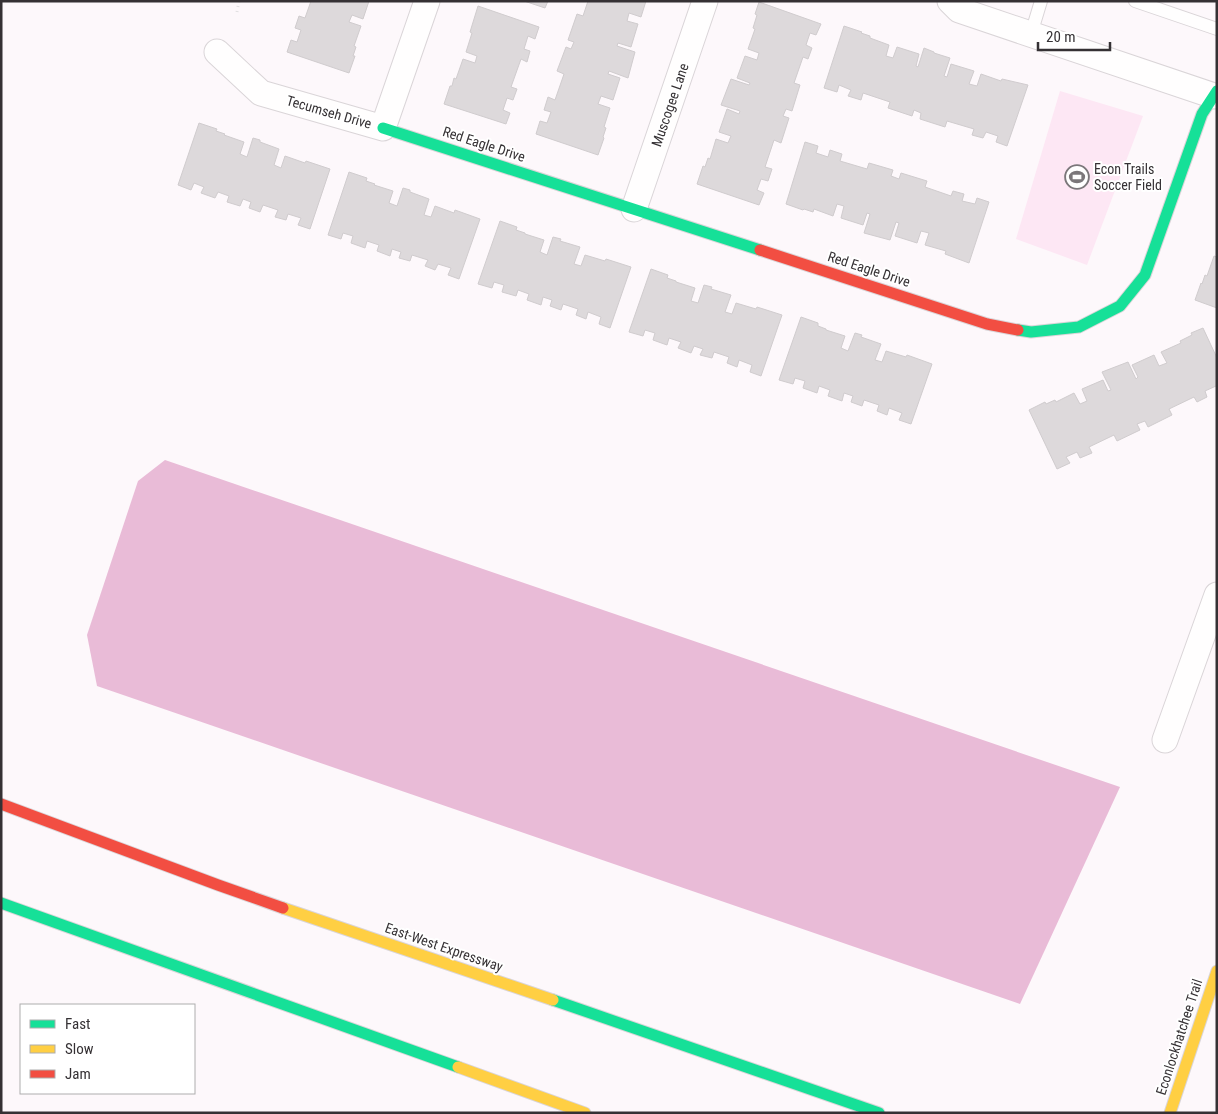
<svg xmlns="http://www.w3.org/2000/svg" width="1218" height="1114" viewBox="0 0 1218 1114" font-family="'Roboto Condensed',sans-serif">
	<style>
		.green { fill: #fde7f4 }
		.water { fill: #e9bbd7 }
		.building { fill: #ddd9db; stroke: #d0ccce }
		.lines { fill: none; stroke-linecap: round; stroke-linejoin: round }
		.lane-casing { stroke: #dad5d8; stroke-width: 14 }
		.street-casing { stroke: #dad5d8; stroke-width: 27 }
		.fast-casing { stroke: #dad5d8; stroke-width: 13 }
		.slow-casing { stroke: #dad5d8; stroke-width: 13 }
		.jam-casing { stroke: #dad5d8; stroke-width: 13 }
		.path { stroke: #e2e0e2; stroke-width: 3; stroke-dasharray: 1 4; stroke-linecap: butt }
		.lane { stroke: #fffefe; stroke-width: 12 }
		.street { stroke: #fffefe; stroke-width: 25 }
		.fast { stroke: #16e098; stroke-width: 11 }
		.slow { stroke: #ffcf43; stroke-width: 11 }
		.jam { stroke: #f24e42; stroke-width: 11 }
		.labels { text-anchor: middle; stroke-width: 4; stroke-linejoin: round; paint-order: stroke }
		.street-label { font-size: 14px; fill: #353134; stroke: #fff }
		.poi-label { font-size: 14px; fill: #353134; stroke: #fff; text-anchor: start }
	</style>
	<rect width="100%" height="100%" fill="#fdf8fb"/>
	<path class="green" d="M1060 91 1143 116 1087 265 1016 239Z"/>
	<path class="water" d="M165 460 1120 787 1020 1004 97 686 87 635 138 481Z"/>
	<path class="building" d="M311 1H369L363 19 352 15 349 22 361 26 354 46 356 47 353 56H355L349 73 287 52 291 40 297 42 301 30 295 28 299 16 305 18Z
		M524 1H548L545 8Z
		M588 1H646L641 17 629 13 627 21 638 24 631 47 618 43 617 46 635 52 628 78 609 71 608 74 620 78 613 100 601 96 598 104 610 108 604 127 606 128 603 137 604 138 598 155 536 134 540 121 547 123 551 112 544 110 548 97 555 100 564 74 557 71 566 47 571 49 574 42 568 40 577 14 583 16Z
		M759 2 821 24 816 35 810 33 806 45 812 48 808 59 803 57 794 83 800 85 792 111 786 109 783 116 789 118 781 143 774 140 765 167 772 169 768 181 761 179 757 190 764 193 759 205 697 184 703 166 705 167 708 158 710 159 716 139 728 143 731 136 719 132 727 109 739 114 740 111 721 105 731 79 749 85 750 83 737 78 745 56 757 60 759 53 748 49 755 29 753 28 757 15 755 14Z
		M478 6 539 27 535 39 528 36 524 49 530 51 527 62 521 59 511 87 517 89 513 100 507 98 503 110 510 113 506 124 444 104 450 86H452L454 78 456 79 463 59 475 63 477 56 466 52 472 33 470 32Z
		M844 26 862 32 861 33 870 36V38L889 45 886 56 893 58 897 47 919 54 916 66 918 67 924 48 934 52V53L950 58 944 76 947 77 951 64 974 71 969 84 977 86 981 74 1001 81 1002 79 1028 85 1007 146 996 142 998 136 986 132 983 138 972 135 974 129 947 121 945 127 920 119 921 113 914 110 912 116 888 108 890 102 863 93 861 100 848 96 851 90 839 85 837 92 824 88Z
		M199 123 217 129 216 131 225 134 224 135 244 142 240 154 247 157 253 138 260 140V142L279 149 274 165 281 168 285 156 305 163 306 161 330 169 310 229 298 225 301 218 288 214 286 220 275 217 278 210 263 205 260 212 249 208 251 202 243 199 240 206 227 202 229 196 218 192 215 198 201 193 204 187 194 183 191 190 178 185Z
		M805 142 818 146 816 153 828 157 830 150 842 154 840 161 867 169 869 163 893 170 891 176 899 179 901 173 927 181 925 187 951 196 953 191 964 194 962 201 975 204 977 198 989 202 969 263 945 254 946 251 925 245 929 233 921 231 917 243 895 236 899 223 896 222 890 240 864 233 870 214 867 213 863 225 841 218 844 206 837 204 833 216 814 209 813 212 804 209 803 210 786 204Z
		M349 172 367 178 366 181 375 184 374 185 393 191 389 203 397 206 403 188 410 190V192L429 199 424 215 431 217 435 206 454 213 455 210 480 219 459 279 448 275 451 268 438 264 435 270 425 266 428 260 412 255 410 261 399 258 401 252 392 249 390 256 377 251 379 245 367 241 365 248 351 243 353 236 343 233 341 239 328 235Z
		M500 221 517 227 516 230 525 233V234L544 240 540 252 547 255 553 237 561 239 560 241 580 247 574 264 581 266 585 255 605 261 606 259 631 267 610 328 599 324 601 317 588 312 586 319 576 315 578 309 563 304 561 310 550 306 552 300 543 297 541 305 527 300 529 294 518 290 516 296 502 292 504 285 494 282 492 288 478 284Z
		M1214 256 1217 257V308L1195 300 1201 283 1202 284 1205 275 1207 276Z
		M651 269 668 275 667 278 676 281V282L695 288 691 301 698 303 704 285 712 287 711 289 731 295 725 312 732 314 736 303 756 309 757 307 782 315 761 376 750 372 752 365 739 360 737 367 727 363 729 357 714 352 712 358 700 355 703 349 694 346 691 353 678 348 681 342 669 338 667 345 653 340 655 333 645 330 643 336 629 332Z
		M801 317 818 323V326L826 329V330L845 336 841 348 848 351 855 333 862 335 861 337 881 344 875 360 882 362 886 351 906 357 907 355 932 364 911 424 899 420 902 413 889 408 887 415 877 411 879 405 864 400 862 406 851 402 853 396 844 393 842 401 828 396 830 390 819 386 817 393 803 388 805 381 795 378 793 384 779 380Z
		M1203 328 1217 358V387L1216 386 1205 391 1207 397 1197 402 1194 397 1169 409 1172 415 1148 427 1145 421 1137 424 1140 430 1117 441 1114 435 1089 447 1092 453 1080 458 1077 452 1066 457 1070 463 1057 469 1029 410 1045 402 1046 404 1055 400 1056 402 1074 393 1080 404 1087 401 1082 389 1103 380 1108 391 1111 390 1102 372 1128 362 1136 379 1138 377 1132 365 1154 355 1159 366 1167 363 1161 352 1181 343 1180 341 1192 335 1191 333Z"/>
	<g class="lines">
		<g class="lane-casing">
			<path id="lane" d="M1135 1 1217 29
				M1031 34 1041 1"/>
		</g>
		<g class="street-casing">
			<path id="street" d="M950 1 959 10 1214 96
				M217 52 261 93 383 128 427 1
				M634 209 705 1
				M1165 740 1217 595"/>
		</g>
		<g class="fast-casing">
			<path id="fast" d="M383 128 760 250
				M1018 330 1031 332 1079 327 1120 306 1145 275 1202 114 1217 91
				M1 903 458 1067
				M553 1000 879 1113"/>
		</g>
		<g class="slow-casing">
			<path id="slow" d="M283 908 553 1000
				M458 1067 585 1113
				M1170 1113 1217 971"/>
		</g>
		<g class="jam-casing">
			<path id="jam" d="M760 250 987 324 1018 330
				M1 804 218 885 283 908"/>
		</g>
		<path class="path" d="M237 12 239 1"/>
		<use href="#lane" class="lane"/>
		<use href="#street" class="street"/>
		<use href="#fast" class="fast"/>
		<use href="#slow" class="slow"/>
		<use href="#jam" class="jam"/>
	</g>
	<defs>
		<g id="stadium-ring" transform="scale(1.25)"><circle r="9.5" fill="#fff" stroke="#7b777a" stroke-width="1.5"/><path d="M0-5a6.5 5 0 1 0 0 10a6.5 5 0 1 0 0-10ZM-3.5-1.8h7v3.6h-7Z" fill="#7b777a"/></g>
	</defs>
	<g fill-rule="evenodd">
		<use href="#stadium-ring" x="1077" y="177"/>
	</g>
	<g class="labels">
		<g class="street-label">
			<text transform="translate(670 105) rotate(-71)" y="5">Muscogee Lane</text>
			<text transform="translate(329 112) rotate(16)" y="5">Tecumseh Drive</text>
			<text transform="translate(484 144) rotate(18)" y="5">Red Eagle Drive</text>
			<text transform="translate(869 269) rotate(18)" y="5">Red Eagle Drive</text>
			<text transform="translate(444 947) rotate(19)" y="5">East-West Expressway</text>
			<text transform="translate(1179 1037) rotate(-72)" y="5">Econlockhatchee Trail</text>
		</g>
		<g class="poi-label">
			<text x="1094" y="174">Econ Trails<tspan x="1094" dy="16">Soccer Field</tspan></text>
		</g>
	</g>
	<rect width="1218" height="1114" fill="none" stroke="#353134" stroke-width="5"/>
	<rect x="20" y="1004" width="175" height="90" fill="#ffffff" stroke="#aeadae"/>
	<rect x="30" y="1020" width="25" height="8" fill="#16e098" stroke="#aeadae"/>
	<text x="65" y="1029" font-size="15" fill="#353134">Fast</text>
	<rect x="30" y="1045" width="25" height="8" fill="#ffcf43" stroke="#aeadae"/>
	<text x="65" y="1054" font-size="15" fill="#353134">Slow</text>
	<rect x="30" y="1070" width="25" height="8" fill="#f24e42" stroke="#aeadae"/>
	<text x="65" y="1079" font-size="15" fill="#353134">Jam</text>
	<path d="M1038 42v8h72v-8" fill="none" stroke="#353134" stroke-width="2.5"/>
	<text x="1046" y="42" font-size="15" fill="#353134" stroke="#ffffff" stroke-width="4" paint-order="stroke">20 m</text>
</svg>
